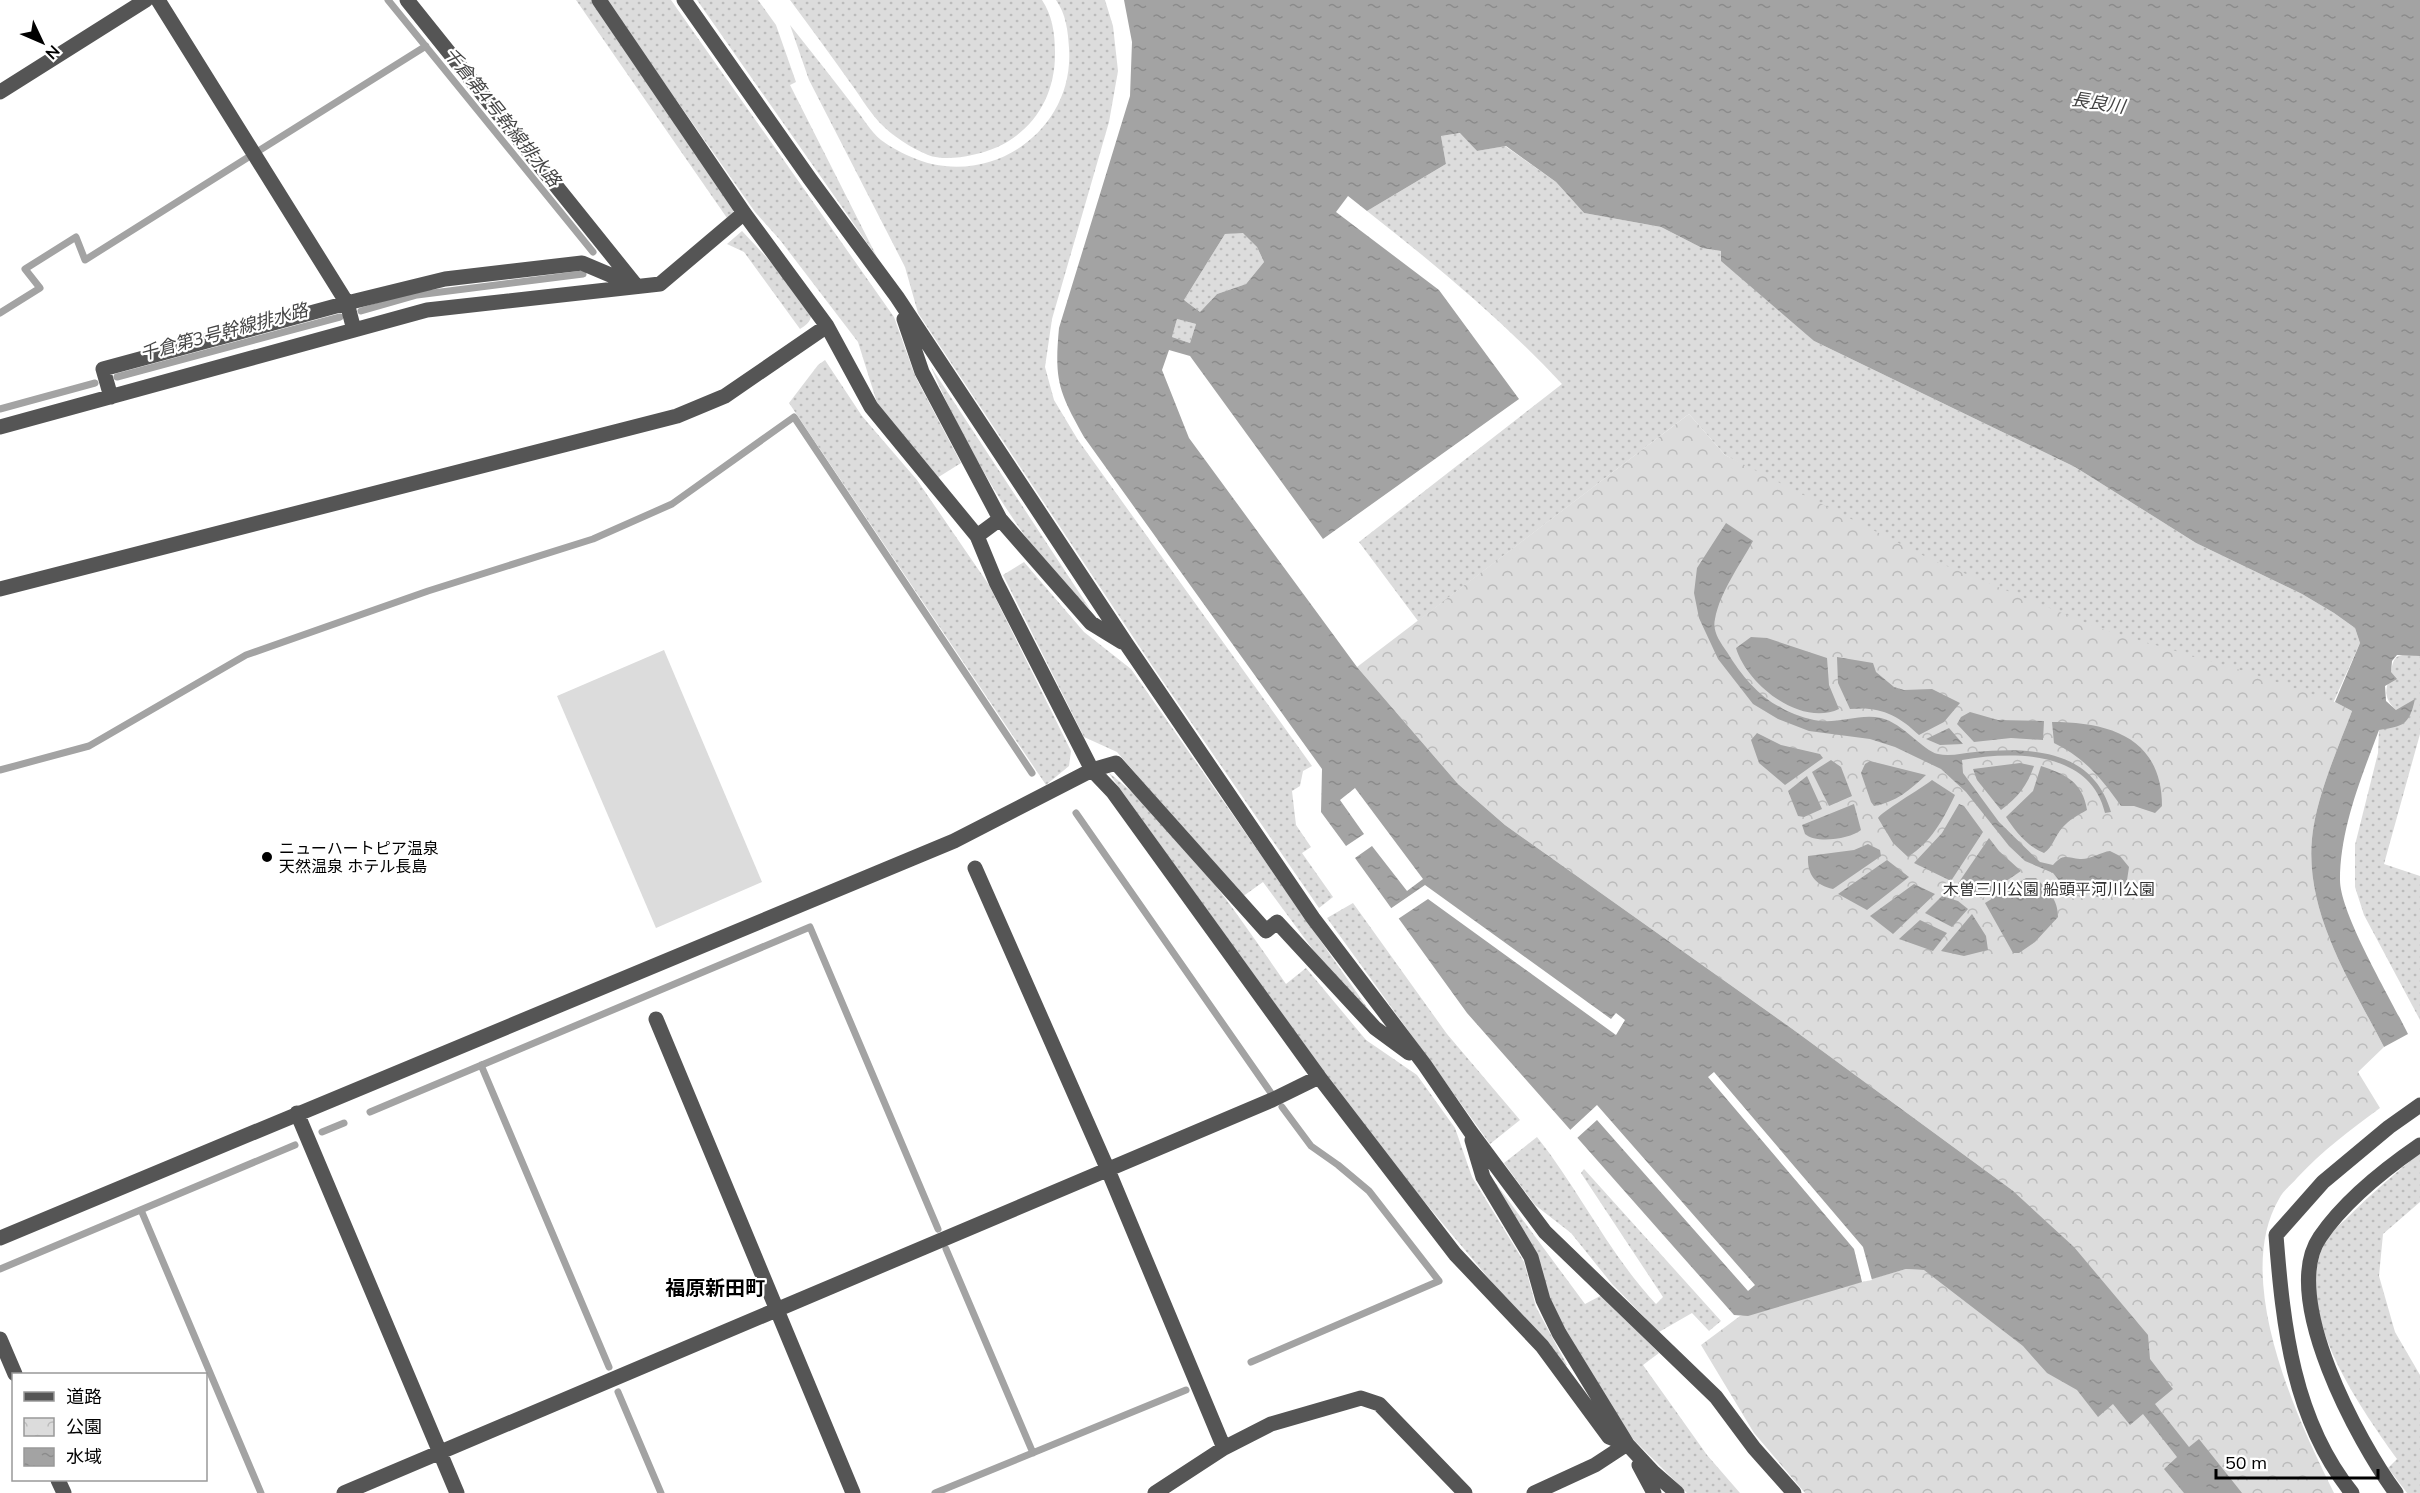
<svg xmlns="http://www.w3.org/2000/svg" width="2420" height="1493" viewBox="0 0 2420 1493" font-family="Mulish,'Noto Sans JP',sans-serif">
	<style>
		.grass { fill: url(#grass-dots) }
		.park { fill: url(#park-crowns) }
		.garden { fill: #dcdcdc }
		.water { fill: url(#water-ripples); fill-rule: evenodd }
		.pier { fill: #fff }
		.lines { fill: none; stroke-linecap: round; stroke-linejoin: round }
		.stream { stroke: #a3a3a3; stroke-width: 7 }
		.minor { stroke: #555; stroke-width: 15 }
		.poi-dot { fill: #000; stroke: #fff; stroke-width: 2 }
		.labels { text-anchor: middle; stroke-width: 4.5; stroke-linejoin: round; paint-order: stroke }
		.poi-label { font-size: 16px; fill: #000; stroke: #fff; text-anchor: start }
		.park-label { font-size: 16px; fill: #333; stroke: #fff }
		.water-label { font-size: 18px; font-style: italic; fill: #444; stroke: #fff }
		.quarter-label { font-size: 20px; font-weight: bold; fill: #000; stroke: #fff }
	</style>
	<defs>
		<pattern id="grass-dots" width="8" height="8" patternUnits="userSpaceOnUse" patternTransform="scale(1.5)"><rect width="8" height="8" fill="#dcdcdc"/><path d="M2 2h.1M6 6h.1" fill="none" stroke="#bbb" stroke-width="1.8" stroke-linecap="round"/></pattern>
		<pattern id="park-crowns" width="20" height="18" patternUnits="userSpaceOnUse" patternTransform="scale(1.5)"><rect width="20" height="18" fill="#dcdcdc"/><path d="M2 6a3 3 0 1 1 6 0M12 15a3 3 0 1 1 6 0" fill="none" stroke="#bbb"/></pattern>
		<pattern id="water-ripples" width="26" height="14" patternUnits="userSpaceOnUse" patternTransform="scale(1.5)"><rect width="26" height="14" fill="#a3a3a3"/><path d="M2 4q2-2 4 0t4 0M15 11q2-2 4 0t4 0" fill="none" stroke="#8b8b8b"/></pattern>
	</defs>
	<rect width="100%" height="100%" fill="#fff"/>
	<path class="grass" d="M576 0H593L734 205 733 213 727 218Z
		M606 0H671L894 317 915 376 961 463 937 478 878 406 858 342 780 240 755 212Z
		M697 0H758L776 25 796 82 790 85 877 257Z
		M790 0H1042C1052 15 1055 33 1055 52 1056 104 1024 145 972 155 959 158 941 160 928 155 911 148 891 135 879 122 868 110 859 94 849 81 830 54 810 27 790 0Z
		M1056 0H1105L1113 26 1118 71 1109 122 1052 319 1045 367 1054 400 1078 440 1312 766 1303 771 1300 786 1292 791 1296 825 1311 847 1302 853 1333 897 1319 908 1153 667 918 313 905 267 809 80 790 25C812 53 834 80 855 108 863 118 871 132 881 140 889 146 900 152 909 156 986 192 1075 133 1069 48 1068 31 1066 14 1056 0Z
		M1461 133 1477 151 1505 146 1556 182 1584 213 1661 227 1702 248 1722 251 1814 341 2075 467 2196 543 2302 594 2334 613 2355 628 2360 643 2299 779 1725 455 1689 414 1418 621 1359 542 1562 384C1502 320 1436 265 1367 211L1446 164 1441 136Z
		M742 231C754 244 810 302 811 315 811 322 805 326 800 329L744 252 727 244Z
		M1243 232 1257 247 1264 262 1246 284 1217 294 1200 312 1184 300 1225 234Z
		M1177 319 1196 324 1190 343 1172 337Z
		M825 360 862 416 917 480 989 585 1071 751 1069 766 1046 785 789 403 818 365Z
		M931 367 1090 609C1077 596 1062 584 1051 570 1006 516 958 432 931 367Z
		M1024 562 1084 632 1131 669 1371 1013 1325 966 1263 882 1242 897 1117 752 1084 737 1003 575Z
		M2408 654 2420 656V734L2384 864 2420 876V1020L2364 915 2355 887V845L2378 753 2379 730 2396 710C2381 696 2387 688 2391 671 2394 658 2394 656 2408 654Z
		M1108 772C1180 829 1234 909 1286 984L1306 968 1366 1040 1417 1075 1455 1128 1472 1177 1524 1262 1536 1307 1567 1365 1563 1367 1402 1175 1322 1070Z
		M1353 903 1447 1034 1520 1120 1490 1144 1327 918Z
		M1537 1137C1580 1191 1609 1254 1656 1304L1663 1297 1581 1173 1584 1169 1721 1321 1709 1331 1692 1313 1659 1332 1612 1284 1571 1233 1535 1205 1504 1163Z
		M2420 1153V1202L2383 1234 2379 1276 2395 1332 2420 1375V1493H2407L2388 1468 2397 1459C2359 1405 2289 1309 2326 1240 2331 1231 2341 1224 2348 1217 2371 1194 2395 1173 2420 1153Z
		M1491 1180 1494 1181 1585 1304 1602 1295 1659 1353 1643 1365 1707 1455 1740 1493H1687L1627 1433 1558 1325Z"/>
	<path class="park" d="M1689 414 1725 455 1932 560 2101 629 2247 672 2335 702 2352 711C2338 748 2321 786 2314 824 2299 905 2349 979 2384 1047L2358 1072 2380 1108C2350 1130 2322 1151 2297 1178 2291 1185 2283 1191 2279 1199 2232 1279 2297 1419 2334 1493H1805L1754 1433 1701 1345 1740 1316 1906 1269 1924 1270 2012 1190 1791 1028 1505 825 1458 784 1357 667Z"/>
	<path class="garden" d="M664 650 762 882 656 928 557 696Z"/>
	<path class="water" d="M1124 0H2420V656L2397 655 2392 661 2391 672 2397 679 2385 686 2386 701 2396 710 2415 699C2409 726 2403 726 2379 730 2361 778 2340 829 2340 880 2340 914 2391 999 2408 1034L2384 1047C2349 979 2299 905 2314 824 2321 786 2338 748 2352 711L2335 702 2360 643 2355 628 2334 613 2302 594 2196 543 2075 467 1814 341 1721 261V251L1702 248 1661 227 1584 213 1556 182 1506 146 1477 151 1460 133 1441 136 1446 164 1367 211 1348 196 1336 212 1439 290 1519 399 1323 539 1190 356 1169 350 1162 370 1189 438 1357 667 1458 784 1505 825 1791 1028 2012 1190 2074 1247 2148 1335 2150 1359 2173 1389 2155 1404 2189 1447 2199 1439 2242 1493H2184L2164 1469 2177 1457 2143 1414 2130 1425 2113 1404 2098 1417 2077 1390 2047 1373 2023 1346 1924 1270 1906 1269 1748 1316 1734 1315 1467 1013 1355 858 1372 846 1407 891 1423 879 1355 788 1340 800 1364 834 1346 846 1321 812 1322 769 1084 437C1059 392 1054 381 1059 328L1130 96 1132 42ZM1243 233 1257 247 1264 262 1246 284 1217 294 1200 312 1184 300 1225 234ZM1177 319 1196 324 1190 343 1172 337Z
		M1726 523 1753 541C1740 565 1720 592 1715 619 1712 631 1720 642 1727 652 1748 687 1773 711 1814 720 1837 725 1859 713 1881 718 1903 723 1923 751 1938 754 1950 757 1963 753 1975 752 2030 747 2093 749 2111 812L2105 813C2090 750 2013 751 1962 760L1963 773 1999 822 2040 862 2053 865C2064 853 2067 858 2080 859 2089 860 2101 852 2110 851L2120 856 2129 867 2126 887 2117 895 2097 897 2077 883 2062 884 2053 873 2025 861 2009 846 1966 792 1941 769 1895 747 1870 739 1809 731 1778 719 1753 704 1718 659 1699 618 1694 593 1697 568Z
		M1751 637 1767 638 1827 658 1829 685 1839 709C1801 727 1747 685 1736 648Z
		M1837 657 1873 663 1876 672 1894 687 1904 690 1932 689 1960 703 1944 722 1919 735C1898 715 1880 706 1850 709L1838 683Z
		M1970 712 1998 720 2044 721 2043 740 2011 738 1974 742 1957 724 1961 717Z
		M2052 722C2110 722 2162 738 2162 806L2155 813 2134 806H2121C2102 779 2085 758 2054 743Z
		M1949 728 1963 744 1940 745 1926 739Z
		M1757 733 1781 745 1820 754 1823 758 1785 785 1759 763 1751 740Z
		M1831 760 1841 767 1852 796 1829 806 1812 772Z
		M1870 761 1926 775C1910 790 1896 802 1874 806L1871 802 1861 773 1865 764Z
		M2020 763 2034 766C2027 786 2018 797 2001 810L1977 780 1973 769Z
		M2041 766C2065 774 2083 782 2087 810 2078 815 2069 820 2062 828 2055 836 2053 847 2044 853 2027 846 2016 832 2006 817L2033 791Z
		M1807 776 1822 809 1804 817 1798 816 1788 791Z
		M1932 780 1955 795C1943 820 1931 842 1908 857L1893 843 1878 818C1881 812 1922 788 1932 780Z
		M1854 804 1861 830C1850 839 1816 844 1805 834L1802 825Z
		M1959 804 1964 806 1983 832 1951 881 1914 863 1942 833Z
		M1989 838 1999 851 2021 871 1981 898 1957 885Z
		M1868 844 1880 850 1881 856 1833 889C1815 885 1807 874 1808 856L1854 850Z
		M1887 860 1909 877 1867 910 1838 894Z
		M2026 878H2036C2048 890 2058 899 2058 917L2035 942 2019 953H2013L1985 903Z
		M1914 884 1935 894 1893 934 1870 916Z
		M1942 896 1958 901 1968 909 1952 927 1925 913Z
		M1972 914 1986 936 1988 950 1964 956 1941 951Z
		M1920 920 1947 933 1933 951 1899 939Z"/>
	<path class="pier" d="M1425 885 1611 1019 1616 1013 1625 1020 1616 1035 1428 899 1398 919 1390 909Z
		M1714 1072 1863 1247 1872 1280 1862 1282 1854 1249 1708 1077Z
		M1597 1105 1755 1285 1748 1291 1597 1120 1576 1139 1569 1131Z"/>
	<g class="lines">
		<path class="stream" d="M388 0 593 252
			M260 150 426 46
			M361 311 417 295 583 274
			M0 313 40 288 25 269 76 237 85 260 247 158
			M117 377 340 317
			M0 409 95 383
			M0 770 89 746 246 655 428 591 593 539 672 504 794 417 1032 773
			M1076 813 1271 1093
			M481 1065 609 1367
			M370 1112 810 927 938 1229
			M322 1132 344 1123
			M141 1210 261 1493
			M946 1249 1033 1453
			M0 1269 295 1145
			M1251 1362 1439 1281 1369 1191 1338 1165 1311 1146 1282 1107
			M618 1392 661 1493
			M935 1493 1186 1390"/>
		<path class="minor" d="M158 0 347 303 354 330
			M407 0 634 283
			M599 0 744 213 827 326 871 407 977 536
			M684 0 810 179 897 297 1127 645 1313 918 1424 1064 1470 1131 1545 1232 1716 1397 1754 1448 1794 1493
			M0 92 146 0
			M904 319 922 372 1000 519
			M111 397 103 369 347 303 445 279 582 263 634 285
			M0 427 427 310 660 284 744 213
			M0 589 677 416 725 396 827 326
			M975 868 1108 1170 1224 1448
			M656 1019 853 1493
			M1409 1053 1375 1028 1277 922 1266 931 1116 763 1092 770 1113 792 1319 1077 1455 1254 1542 1346 1609 1437 1627 1444 1654 1473 1677 1493
			M297 1113 457 1493
			M1472 1140 1483 1177 1531 1257 1543 1300 1559 1333 1627 1444 1595 1465 1534 1493
			M0 1238 954 841 1092 770 996 582 977 536 1000 519 1091 623 1122 642
			M0 1339 15 1374
			M1639 1465 1654 1493
			M58 1480 64 1493
			M344 1493 1272 1100 1319 1077
			M1155 1493 1224 1448 1271 1424 1361 1398 1379 1404 1465 1493
			M2352 1493C2293 1420 2283 1326 2276 1235L2323 1182 2389 1127 2420 1105
			M2396 1493C2359 1443 2279 1297 2320 1237 2344 1202 2385 1169 2420 1145"/>
	</g>
	<circle class="poi-dot" cx="267" cy="857" r="6"/>
	<g class="labels">
		<g class="poi-label">
			<text x="279" y="854">ニューハートピア温泉<tspan x="279" dy="18">天然温泉 ホテル長島</tspan></text>
		</g>
		<g class="park-label">
			<text x="2049" y="895">木曽三川公園 船頭平河川公園</text>
		</g>
		<g class="water-label">
			<text transform="translate(2098 103) rotate(9)" y="6">長良川</text>
			<text transform="translate(502 117) rotate(51)" y="6">千倉第4号幹線排水路</text>
			<text transform="translate(224 332) rotate(-15)" y="6">千倉第3号幹線排水路</text>
		</g>
		<g class="quarter-label">
			<text x="715" y="1295">福原新田町</text>
		</g>
	</g>
	<rect x="12" y="1373" width="195" height="108" fill="#ffffff" stroke="#999999" stroke-width="1.5"/>
	<rect x="24" y="1392" width="30" height="9" fill="#555555" stroke="#999999" stroke-width="1.5"/>
	<text x="66" y="1403" font-size="18" fill="#000000">道路</text>
	<rect x="24" y="1418" width="30" height="18" fill="url(#park-crowns)" stroke="#999999" stroke-width="1.5"/>
	<text x="66" y="1433" font-size="18" fill="#000000">公園</text>
	<rect x="24" y="1448" width="30" height="18" fill="url(#water-ripples)" stroke="#999999" stroke-width="1.5"/>
	<text x="66" y="1463" font-size="18" fill="#000000">水域</text>
	<g transform="translate(42 42) rotate(134)" stroke="#ffffff" stroke-width="4.5" paint-order="stroke">
	<path d="M0-4.5L10 22L0 15L-10 22Z" fill="#000000"/>
	<text y="-9" font-size="16" font-weight="bold" text-anchor="middle" fill="#000000">N</text>
	</g>
	<path d="M2216 1469v9h162v-9" fill="none" stroke="#000000" stroke-width="3"/>
	<text x="2225" y="1469" font-size="18" fill="#000000" stroke="#ffffff" stroke-width="4.5" paint-order="stroke">50 m</text>
</svg>
